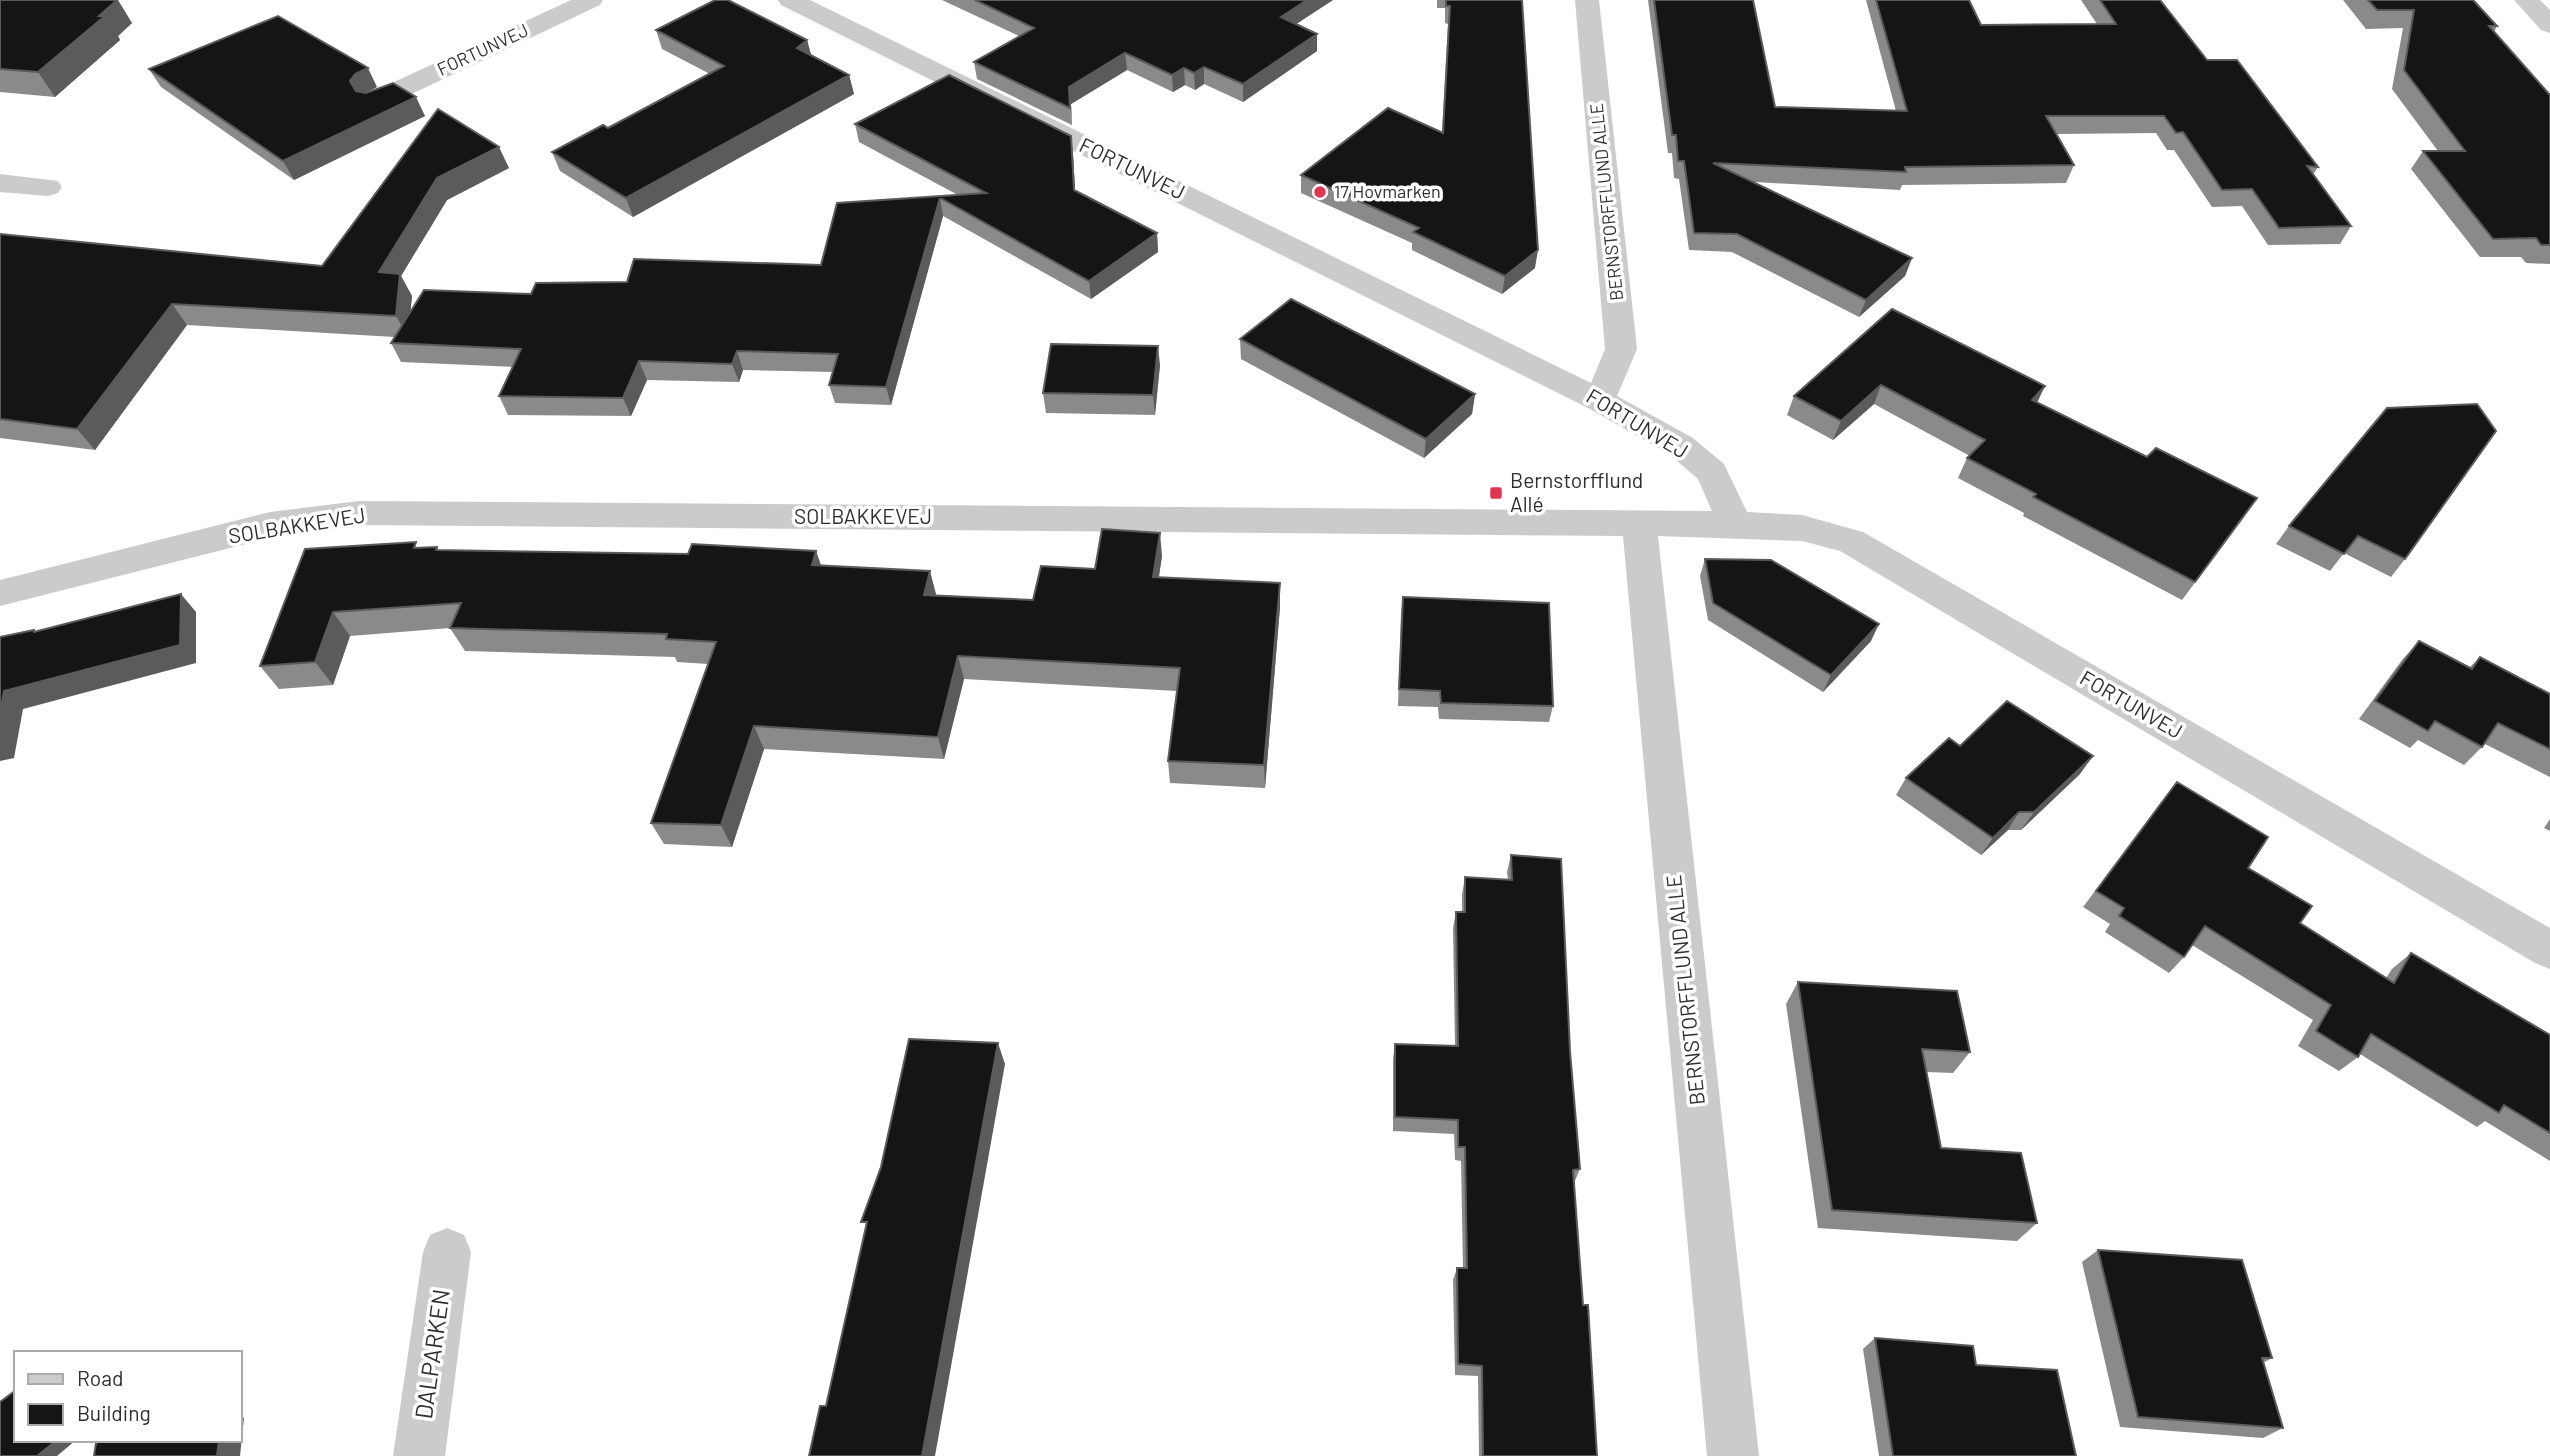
<svg xmlns="http://www.w3.org/2000/svg" width="2550" height="1456" viewBox="0 0 2550 1456" font-family="Barlow,sans-serif">
	<style>
		.lines { fill: none; stroke-linecap: round; stroke-linejoin: round }
		.minor { fill: #cbcbcb; fill-rule: evenodd }
		.wall { fill: #8a8a8a }
		.shaded-wall { fill: #5b5b5b }
		.building { fill: #151515; stroke: #5b5b5b; stroke-width: 2 }
		.poi-dot { fill: #de374f; stroke: #fff; stroke-width: 2.5 }
		.labels { text-anchor: middle; stroke-width: 7; stroke-linejoin: round; paint-order: stroke }
		.far-street-label { font-size: 18px; fill: #2e2e2e; stroke: #fff }
		.far-poi-label { font-size: 18px; fill: #2e2e2e; stroke: #fff; text-anchor: start }
		.street-label { font-size: 21px; fill: #2e2e2e; stroke: #fff }
		.poi-label { font-size: 21px; fill: #2e2e2e; stroke: #fff; text-anchor: start }
		.near-street-label { font-size: 24px; fill: #2e2e2e; stroke: #fff }
	</style>
	<rect width="100%" height="100%" fill="#fff"/>
	<g class="lines">
		<path class="minor" d="M571 0H603L600 5 384 107 375 109 366 107 362 101 366 95Z
			M778 0H810L1591 383 1605 349 1575 0H1599L1637 349 1617 396 1693 438 1724 464 1747 512 1802 515 1863 532 2550 928V969L2535 963 1840 551 1802 541 1658 536 1759 1456H1707L1623 536 359 525 270 538 0 606V580L270 512 359 501 1712 511 1698 479 1669 454 1588 408 781 5Z
			M2514 0H2540L2550 10V33L2541 30Z
			M0 174 58 181 62 187 58 193 48 196 0 192Z
			M447 1228 464 1235 471 1252 445 1456H393L423 1252 430 1235Z"/>
	</g>
	<path class="wall" d="M0 0 132 23 118 36 120 40 55 97 0 92Z
		M942 0H1333L1296 24 1317 34V51L1243 102 1204 84 1195 90 1185 85 1173 92 1127 70 1071 104 1072 125 977 79 974 62 1019 36Z
		M1437 0H1522L1535 268 1502 294 1412 250V243L1301 193V175L1442 132 1448 24 1445 23V8H1437Z
		M1648 0H1753L1775 107 1896 111 1866 0H1969L1981 25 2097 24 2081 0H2160L2207 60 2318 167 2313 175 2351 226 2340 244 2268 245 2242 206 2212 207 2174 150H2167L2156 133 2056 134 2074 165 2066 183 1902 185 1900 190 1755 182 1912 258 1905 276 1859 317 1732 252 1689 250 1679 179 1674 178 1672 153H1668Z
		M2343 0H2473L2497 26 2494 32 2550 95V264L2526 263 2521 257H2480L2411 169 2423 151H2438L2392 89 2403 28 2366 29Z
		M656 30 807 40 811 55 849 75 854 94 633 217 560 171 552 152 608 128 710 74 662 49Z
		M149 69 377 87 365 93 425 116 294 180 161 87Z
		M438 109 509 168 447 200 401 276 412 296 410 312 531 294 627 282 821 265 837 203 958 195 859 142 855 124 1073 154 1075 191 1157 233 1158 252 1091 299 943 216 891 405 835 403 829 385 833 372 743 370 739 382 647 380 631 416 508 415 499 396 513 367 401 362 391 343 395 337 187 325 95 450 0 438V234L322 266Z
		M1892 309 2037 402 2244 517 2182 600 2023 516 2024 513 1958 478 1967 458 1970 456 1874 404 1833 440 1787 415 1794 396Z
		M1240 339 1475 394 1472 414 1424 458 1241 359Z
		M1160 365 1155 415 1046 413 1043 393Z
		M2387 408 2405 559 2391 577 2344 553 2330 571 2276 544 2289 526Z
		M437 547 439 550 688 554 816 551 821 565 936 594V595L1033 600 1095 569 1162 556 1159 577 1280 583V607L1265 788 1170 783 1168 761 1177 691 964 679 944 759 764 749 732 847 664 844 651 823 708 664 677 662 675 657 465 651 450 628 350 636 333 685 279 689 260 666 420 548Z
		M1705 559 1871 641 1823 692 1708 620 1700 576Z
		M1403 597 1553 706 1549 722 1439 719 1438 707 1398 706 1401 614Z
		M2419 641 2469 668 2480 657 2550 694V777L2485 744 2464 765 2418 740 2410 748 2359 719 2402 660Z
		M1960 746 2080 774 2021 830H2008L1981 855 1896 795 1906 778Z
		M2177 782 2248 868 2300 923 2386 978 2392 969 2411 953 2550 1047V1161L2485 1121 2477 1127 2360 1054 2358 1057 2339 1071 2298 1046 2313 1020 2192 945 2184 957 2169 973 2105 932 2110 924 2083 907Z
		M2550 819V831L2544 828Z
		M1511 855 1570 1051 1580 1169 1574 1183 1583 1305 1597 1456H1479L1478 1376 1455 1375 1453 1280 1457 1268H1463L1461 1161 1455 1160 1454 1134 1393 1131V1059L1395 1044 1455 1046 1453 928 1456 912H1462V894L1465 877 1508 880 1507 872Z
		M1798 982 1970 1052 1953 1073 1927 1072 1941 1148 2037 1223 2017 1241 1818 1228 1786 1004Z
		M2098 1250 2272 1358 2263 1363 2283 1428 2263 1438 2120 1427 2082 1262Z
		M1875 1338 1976 1365 2076 1456H1879L1863 1349Z"/>
	<path class="shaded-wall" d="M117 0H118L132 23 118 36 120 40 55 97 38 72Z
		M1307 0H1333L1281 34V17Z
		M1317 34V51L1243 102V84Z
		M807 40 812 58 797 48Z
		M1125 53 1127 70 1071 104 1072 125 1069 87Z
		M1204 67V84L1195 90 1194 73Z
		M368 68 377 87 365 93 360 100 350 81 355 74Z
		M1184 68 1185 85 1173 92 1172 75Z
		M849 75 854 94 633 217 626 198Z
		M416 97 425 116 294 180 283 161Z
		M1071 136 1073 154 1076 209 1074 190Z
		M499 147 509 168 447 200 401 276 412 296 408 337 396 316 379 272 437 178Z
		M940 198 943 216 891 405 886 387Z
		M1157 233 1158 252 1091 299 1089 281Z
		M1538 250 1535 268 1502 294 1505 276Z
		M1912 258 1905 276 1859 317 1866 300Z
		M172 304 187 325 95 450 77 429Z
		M1158 346 1160 365 1155 415 1153 395Z
		M737 351 743 370 739 382 732 364Z
		M639 361 647 380 631 416 623 398Z
		M1881 385 1874 404 1833 440 1841 421Z
		M2045 386 2036 405 2032 400Z
		M1475 394 1472 414 1424 458 1426 439Z
		M1160 533 1162 556 1155 600 1153 577Z
		M816 551 824 575 812 565Z
		M930 571 936 594 930 619 924 595Z
		M1280 583V607L1265 788 1264 765Z
		M181 594 196 612V663L23 709 14 758 0 761V712L4 691Z
		M333 612 350 636 333 685 315 662Z
		M1879 624 1871 641 1823 692 1831 675Z
		M958 656 964 679 944 759 938 737Z
		M754 726 764 749 732 847 721 825Z
		M2093 756 2080 774 2021 830 2034 812Z
		M2019 812 2008 830 1981 855 1993 838Z
		M998 1043 1005 1064 935 1456H922Z
		M240 1416 244 1418 240 1456H217L219 1440H240Z
		M57 1440H76L57 1456H37Z"/>
	<path class="building" d="M0 0H117L99 16H105L38 72 0 69Z
		M715 0H728L807 40 797 48 849 75 626 198 552 152 603 125 608 128 724 66 656 30Z
		M975 0H1307L1281 17 1317 34 1243 84 1204 67 1194 73 1184 68 1172 75 1125 53 1069 87 1070 108 974 62 1034 28Z
		M1446 0H1522L1538 250 1505 276 1413 232 1419 228 1301 175 1388 108 1443 133 1450 6H1446Z
		M1654 0H1753L1775 107 1907 111 1876 0H1969L1981 25 2116 24 2100 0H2160L2207 60H2237L2318 167 2307 166 2351 226 2279 228 2252 189 2222 190 2183 132 2176 133 2164 116H2046L2074 165 1905 167 1906 172 1713 163 1912 258 1866 300 1737 234 1694 233 1684 161H1678L1676 135H1672Z
		M2368 0H2473L2497 26H2489L2550 95V245H2541L2536 238 2493 239 2423 151H2465L2404 70 2414 10H2377Z
		M278 16 368 68 355 74 350 81 356 91 366 93 393 83 416 97 283 161 149 69Z
		M949 75 1071 136 1074 190 1157 233 1089 281 940 198 886 387 829 385 838 354 737 351 732 364 639 361 623 398 499 396 521 349 391 343 424 290 531 294 536 283 627 282 634 259 821 265 837 203 986 193 855 124Z
		M438 109 499 147 437 178 379 272 400 274 396 316 172 304 77 429 0 419V234L322 266Z
		M1291 299 1475 394 1426 439 1240 339Z
		M1892 309 2045 386 2032 400 2147 457 2156 448 2257 498 2195 582 2033 497 2036 494 1967 458 1985 440 1881 385 1841 421 1794 396Z
		M1051 344 1158 346 1153 395 1043 393Z
		M2477 404 2496 431 2405 559 2358 536 2344 554 2289 526 2387 408Z
		M1102 529 1160 533 1153 577 1280 583 1264 765 1168 761 1180 668 958 656 938 737 754 726 721 825 651 823 716 642 666 639 667 634 450 628 461 603 333 612 315 662 260 666 305 549 416 542 414 548 437 547 436 550 688 554 692 544 816 551 812 565 930 571 924 595 1033 600 1041 566 1095 569Z
		M1705 559 1771 560 1879 624 1831 675 1713 603Z
		M181 594 180 645 4 691 0 712V637L34 630V632Z
		M1403 597 1549 603 1553 706 1441 703 1440 691 1399 689Z
		M2419 641 2472 669 2480 657 2550 694V749L2498 723 2482 747 2435 721 2428 731 2375 701Z
		M2007 701 2093 756 2034 812H2019L1993 838 1906 778 1949 738 1960 746Z
		M2177 782 2268 837 2248 868 2312 906 2300 923 2394 983 2411 953 2550 1035V1133L2504 1105 2499 1113 2371 1034 2358 1057 2316 1031 2331 1005 2205 926 2184 957 2119 916 2124 908 2096 891Z
		M1511 855 1561 859 1570 1051 1580 1169 1573 1170 1583 1305H1588L1597 1456H1483L1482 1366 1458 1364 1457 1268H1467L1465 1147H1458V1120L1395 1117V1044L1458 1046 1456 912H1465V877L1512 880Z
		M1798 982 1957 991 1970 1052 1922 1049 1941 1148 2021 1153 2037 1223 1832 1210Z
		M909 1039 998 1043 922 1456H809L820 1406H826L867 1222H861L881 1167Z
		M2098 1250 2242 1260 2272 1358H2262L2283 1428 2138 1417Z
		M1875 1338 1973 1346 1976 1365 2057 1370 2076 1456H1893Z
		M16 1390V1440H57L37 1456H0V1402Z
		M105 1440H219L217 1456H94L96 1443Z"/>
	<g class="poi-dot">
		<circle cx="1320" cy="192" r="7"/>
		<rect x="1489" y="486" width="14" height="14" rx="3.5"/>
	</g>
	<g class="labels">
		<g class="far-street-label">
			<text transform="translate(483 50) rotate(-25)" y="6">FORTUNVEJ</text>
			<text transform="translate(1607 202) rotate(-96)" y="6">BERNSTORFFLUND ALLE</text>
		</g>
		<g class="far-poi-label">
			<text x="1334" y="198">17 Hovmarken</text>
		</g>
		<g class="street-label">
			<text transform="translate(1132 169) rotate(26)" y="7">FORTUNVEJ</text>
			<text transform="translate(1637 424) rotate(31)" y="7">FORTUNVEJ</text>
			<text x="863" y="524">SOLBAKKEVEJ</text>
			<text transform="translate(297 526) rotate(-9)" y="7">SOLBAKKEVEJ</text>
			<text transform="translate(2131 705) rotate(30)" y="7">FORTUNVEJ</text>
			<text transform="translate(1686 990) rotate(-96)" y="7">BERNSTORFFLUND ALLE</text>
		</g>
		<g class="poi-label">
			<text x="1510" y="488">Bernstorfflund<tspan x="1510" dy="24">Allé</tspan></text>
		</g>
		<g class="near-street-label">
			<text transform="translate(433 1354) rotate(-82)" y="8">DALPARKEN</text>
		</g>
	</g>
	<rect x="14" y="1351" width="228" height="91" fill="#ffffff" stroke="#ababab" stroke-width="2"/>
	<rect x="28" y="1374" width="35" height="10" fill="#cbcbcb" stroke="#ababab" stroke-width="2"/>
	<text x="77" y="1386" font-size="21" fill="#2e2e2e">Road</text>
	<rect x="28" y="1404" width="35" height="21" fill="#151515" stroke="#ababab" stroke-width="2"/>
	<text x="77" y="1421" font-size="21" fill="#2e2e2e">Building</text>
</svg>
